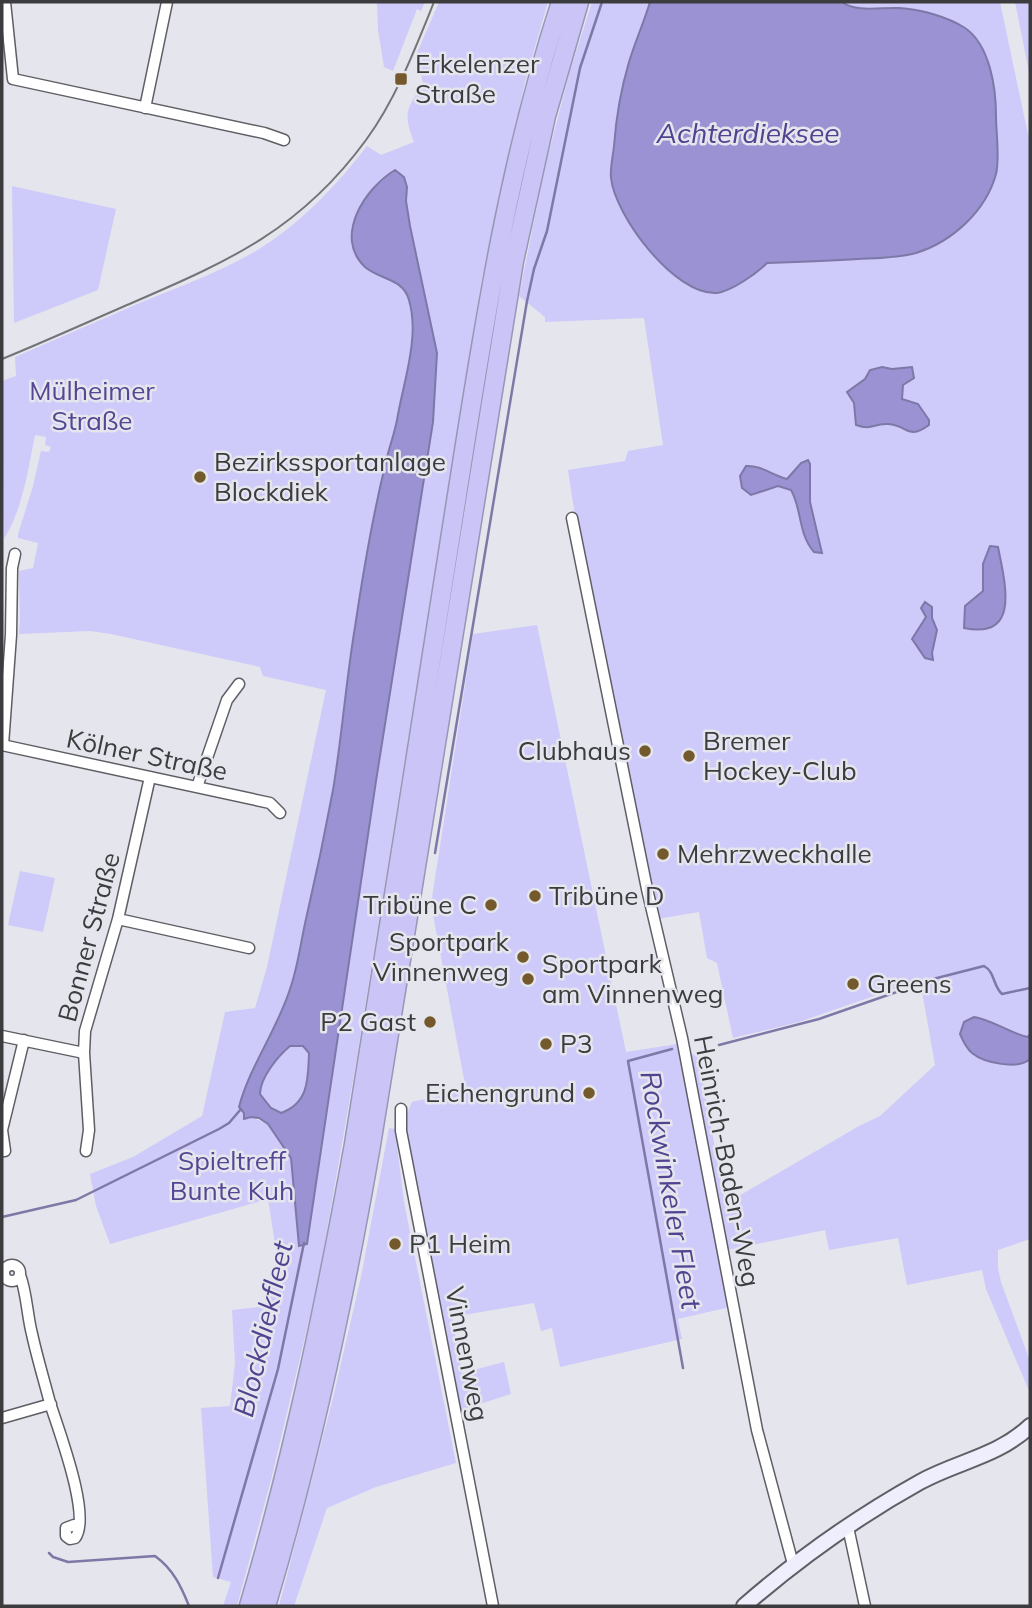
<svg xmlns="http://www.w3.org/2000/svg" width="1032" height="1608" viewBox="0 0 1032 1608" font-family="Mulish,sans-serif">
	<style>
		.green { fill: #cecafa; fill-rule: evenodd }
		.water { fill: #9a92d2; stroke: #7e78a6; stroke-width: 2; fill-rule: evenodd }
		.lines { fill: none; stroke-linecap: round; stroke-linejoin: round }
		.stream { stroke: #7e78a6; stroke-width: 2.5 }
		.minor-casing { stroke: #5f5e65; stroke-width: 13 }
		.secondary-casing { stroke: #5f5e65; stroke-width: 18 }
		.motorway-casing { stroke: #9895b6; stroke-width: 21 }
		.minor { stroke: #fff; stroke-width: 10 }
		.secondary { stroke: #efeefc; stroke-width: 14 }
		.motorway { stroke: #cac5f6; stroke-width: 18 }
		.tram { stroke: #747478; stroke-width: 2 }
		.poi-dot { fill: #73592b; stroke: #e5e5ed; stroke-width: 2.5 }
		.labels { text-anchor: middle; stroke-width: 5; stroke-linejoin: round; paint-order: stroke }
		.poi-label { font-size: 26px; fill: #3c3c3f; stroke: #e5e5ed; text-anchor: start }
		.park-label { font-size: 26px; fill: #544693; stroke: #e5e5ed }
		.street-label { font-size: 26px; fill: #3c3c3f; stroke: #e5e5ed }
		.water-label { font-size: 28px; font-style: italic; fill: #514390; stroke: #e5e5ed }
	</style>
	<rect width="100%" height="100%" fill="#e5e5ed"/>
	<path class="green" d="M377 2H425L421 11 417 9 393 71 384 67 378 30Z
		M439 2H548L525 82 482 278 357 1057 318 1282 271 1480 237 1606H223L231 1582 213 1577 201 1408 230 1406 235 1363 232 1310 259 1307 269 1300 278 1263 268 1199 110 1244 96 1206 90 1174 133 1157 202 1116 225 1012 255 1008 267 967 326 690 263 676 260 667 111 634 90 631 19 634 20 620 19 571 33 568 38 543 18 538V534L33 486 41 451 49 452 51 447 45 445 46 437 35 435C28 470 23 508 4 539L2 381 16 376 15 357C57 339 100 320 142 302 181 286 223 271 259 249 301 223 337 185 367 146L381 155 414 142C403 114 406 109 423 84L417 53ZM385 176 407 187 406 201 410 226 437 353 433 422 376 781 316 1187 304 1244 299 1246 291 1158 268 1124 244 1114 249 1077 275 1026 291 986 312 895 333 790 354 630 369 540 385 464 394 436 411 347V315L409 300 403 287 399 283 379 276 367 269 353 248 351 229 358 210Z
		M592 2H1000L1030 144V1239L998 1250V1268L1001 1282 1030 1361V1393L986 1289 982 1270 907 1285 898 1238 829 1250 825 1230 728 1250 688 1055 698 1054 725 1204 859 1126 880 1116 935 1065 920 980 799 1022 733 1038 717 963 707 958 699 912 657 919 582 562 568 470 625 461 628 451 663 445 644 318 545 322V317L519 296 544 171 570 71Z
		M1015 2H1030V77Z
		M12 186 116 209 98 290 14 323Z
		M537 625 626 1052 677 1044 730 1307 678 1319 682 1339 560 1367 552 1328 541 1331 534 1303 452 1317 462 1373 504 1362 511 1394 461 1410 406 1130 407 1114 412 1102 466 1090 431 904 473 634Z
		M20 871 55 878 43 932 8 925Z
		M290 1046H303L309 1053C307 1079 309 1103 281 1113L271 1108 260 1094C260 1078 278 1057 290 1046Z
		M389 1128 395 1129 404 1202 456 1463 376 1487 327 1508 294 1606H279L333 1398 361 1277Z"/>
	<path class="water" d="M650 2H842C857 13 881 7 899 8 920 9 948 17 965 28 990 45 996 88 996 116 996 132 1000 159 996 174 986 211 952 242 916 253 898 258 877 258 858 259 828 261 798 262 767 263 757 273 732 291 717 293 675 296 615 216 611 178 610 168 613 156 614 146 616 118 621 89 629 62 635 42 644 22 650 2Z
		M395 170 404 177 407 187 406 201 410 226 437 353 433 422 376 781 307 1244 299 1246 291 1158 268 1124 259 1118 251 1117 244 1119V1113L239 1107C250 1065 278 1029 291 986 298 965 301 941 306 919 316 876 325 833 333 790 342 736 346 681 355 627 363 573 372 519 385 466 388 450 394 436 397 420 403 383 420 338 409 300 403 278 380 280 365 267 333 237 365 188 395 170ZM290 1046H303L309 1053C308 1079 309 1103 281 1113L271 1108 260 1094C260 1078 278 1056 290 1046Z
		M882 367 892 369 912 367 914 378 903 385 902 399 918 404 929 420V425C907 441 908 425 888 424 873 423 873 431 856 425L854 403 847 392 865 379 870 370Z
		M808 460 810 464V502L822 553 814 552C798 534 802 509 791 490L778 486 751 495 742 488 740 476 746 466C761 465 772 475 787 479L801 463Z
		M990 546 998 547C1005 583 1021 640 964 628L965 606 983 591V564Z
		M925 602 932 607V618L937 630 932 653 933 660 925 658 912 639 926 617 921 608Z
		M974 1017C993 1020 1009 1033 1028 1037L1030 1034V1059C1018 1070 984 1063 972 1053 966 1048 963 1041 960 1034L964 1022Z"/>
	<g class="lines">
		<path class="stream" d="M435 853 527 301 534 269 547 231 580 68 602 2
			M719 1045 819 1019 937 978 984 966C995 972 993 986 1002 994L1030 988
			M672 1049 628 1061 683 1368
			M2 1217 76 1200 219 1129 229 1123 241 1109
			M49 1553 53 1557 68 1562 155 1556C173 1569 181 1586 189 1606
			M218 1578 278 1369 304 1243"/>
		<g class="minor-casing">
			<path id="minor" d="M5 2 13 79 264 133 284 140
				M145 108 167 2
				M572 518 647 889 682 1038 757 1430 793 1564
				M2 745 270 803 280 813
				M3 745 11 635 12 568 15 554
				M197 787 227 700 239 684
				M118 919 249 948
				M2 1036 84 1053
				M401 1109V1131L493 1606
				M2 1151H5L2 1130 24 1040
				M86 1151 89 1130 84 1053 85 1031 118 919 150 777
				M4 1273a8 8 0 1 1 16 0a8 8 0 1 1-16 0Z
				M20 1275C27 1294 27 1315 32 1334 37 1357 44 1380 50 1403 58 1429 92 1517 75 1538L70 1539 66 1536V1528L74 1525 77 1527
				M2 1418 51 1404
				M848 1527 865 1606"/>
		</g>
		<g class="secondary-casing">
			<path id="secondary" d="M744 1606C798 1559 857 1517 920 1482 958 1461 997 1457 1030 1426"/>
		</g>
		<g class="motorway-casing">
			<path id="motorway" d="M249 1606C294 1454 326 1299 354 1144 387 938 420 733 452 527 480 350 505 172 561 2
				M266 1606C311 1455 344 1301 371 1145L514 261 546 116 579 2"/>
		</g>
		<use href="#minor" class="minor"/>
		<use href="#secondary" class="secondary"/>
		<use href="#motorway" class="motorway"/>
		<path class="tram" d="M2 359C46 341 90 321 134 302 231 260 301 229 366 140 396 99 415 49 434 2"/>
	</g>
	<g class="poi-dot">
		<rect x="394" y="72" width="14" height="14" rx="3.5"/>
		<circle cx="200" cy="477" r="7"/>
		<circle cx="645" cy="751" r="7"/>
		<circle cx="689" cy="756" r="7"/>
		<circle cx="663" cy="854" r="7"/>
		<circle cx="535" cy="896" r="7"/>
		<circle cx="491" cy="905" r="7"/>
		<circle cx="523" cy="957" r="7"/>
		<circle cx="528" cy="979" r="7"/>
		<circle cx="853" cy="984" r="7"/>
		<circle cx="430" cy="1022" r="7"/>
		<circle cx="546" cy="1044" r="7"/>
		<circle cx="589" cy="1093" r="7"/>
		<circle cx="395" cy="1244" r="7"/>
	</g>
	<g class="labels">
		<g class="poi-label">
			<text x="415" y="73">Erkelenzer<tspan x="415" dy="30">Straße</tspan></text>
			<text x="214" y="471">Bezirkssportanlage<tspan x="214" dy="30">Blockdiek</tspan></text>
			<text x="703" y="750">Bremer<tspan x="703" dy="30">Hockey-Club</tspan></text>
			<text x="631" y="760" text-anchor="end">Clubhaus</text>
			<text x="677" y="863">Mehrzweckhalle</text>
			<text x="549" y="905">Tribüne D</text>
			<text x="477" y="914" text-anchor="end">Tribüne C</text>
			<text x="509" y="951" text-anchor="end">Sportpark<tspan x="509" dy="30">Vinnenweg</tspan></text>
			<text x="542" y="973">Sportpark<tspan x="542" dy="30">am Vinnenweg</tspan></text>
			<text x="867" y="993">Greens</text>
			<text x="416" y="1031" text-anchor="end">P2 Gast</text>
			<text x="560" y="1053">P3</text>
			<text x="575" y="1102" text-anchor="end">Eichengrund</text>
			<text x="409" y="1253">P1 Heim</text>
		</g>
		<g class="park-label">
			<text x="92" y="400">Mülheimer<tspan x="92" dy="30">Straße</tspan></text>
			<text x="232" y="1170">Spieltreff<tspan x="232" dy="30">Bunte Kuh</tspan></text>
		</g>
		<g class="street-label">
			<text transform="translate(147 755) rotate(12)" y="9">Kölner Straße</text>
			<text transform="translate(89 937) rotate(-75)" y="9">Bonner Straße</text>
			<text transform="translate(727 1161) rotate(79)" y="9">Heinrich-Baden-Weg</text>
			<text transform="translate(467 1354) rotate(79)" y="9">Vinnenweg</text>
		</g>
		<g class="water-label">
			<text x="748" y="143">Achterdieksee</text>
			<text transform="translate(671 1190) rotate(80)" y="10">Rockwinkeler Fleet</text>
			<text transform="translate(263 1329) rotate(-77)" y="10">Blockdiekfleet</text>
		</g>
	</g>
	<rect width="1032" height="1608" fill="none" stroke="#3c3c3f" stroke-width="7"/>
</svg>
